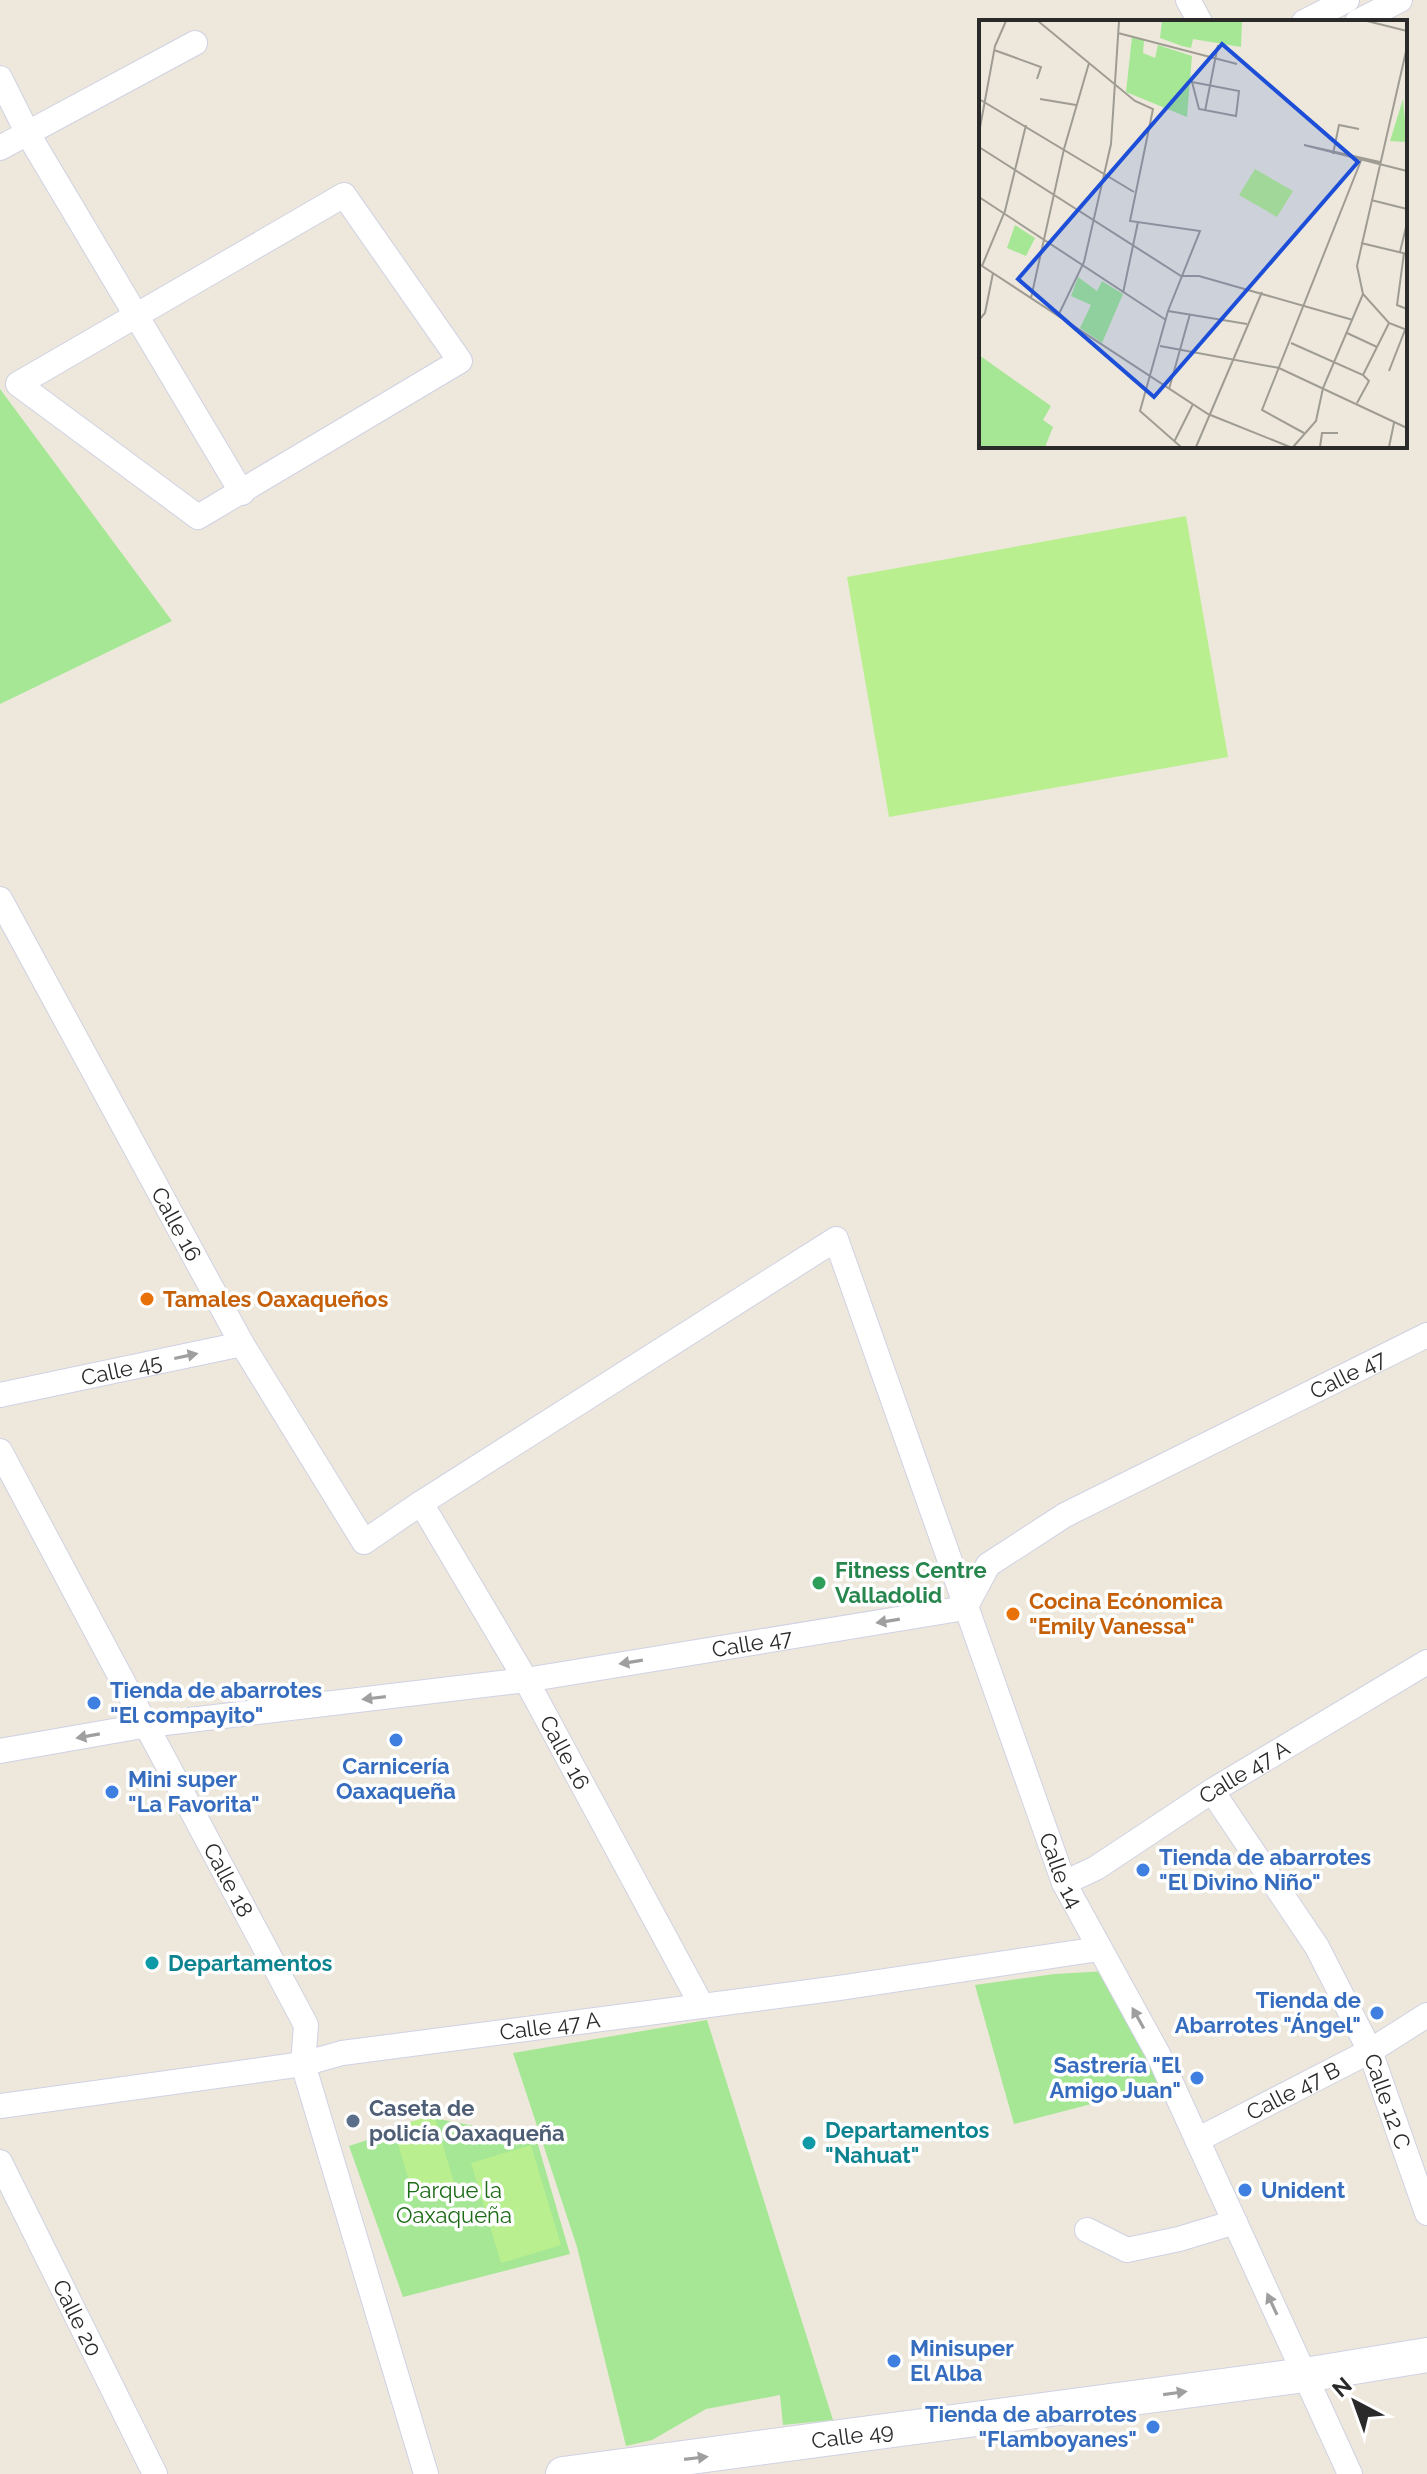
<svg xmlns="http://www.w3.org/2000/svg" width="1427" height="2474" viewBox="0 0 1427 2474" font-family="Raleway,sans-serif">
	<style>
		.green { fill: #a5e794 }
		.pitch { fill: #b9ef8f }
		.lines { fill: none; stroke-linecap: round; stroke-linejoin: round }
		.street-casing { stroke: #d0d1e4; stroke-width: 26 }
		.secondary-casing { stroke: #d0d1e4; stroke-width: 36 }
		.street { stroke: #fff; stroke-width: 24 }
		.secondary { stroke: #fff; stroke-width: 34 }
		.oneway { fill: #9f9f9f }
		.food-dot { fill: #e8710a; stroke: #fff; stroke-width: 3 }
		.leisure-dot { fill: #2e9e5b; stroke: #fff; stroke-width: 3 }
		.shop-dot { fill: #3f7fe0; stroke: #fff; stroke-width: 3 }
		.culture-dot { fill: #0f9aa8; stroke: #fff; stroke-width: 3 }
		.service-dot { fill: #5c6f8a; stroke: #fff; stroke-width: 3 }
		.labels { text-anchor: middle; stroke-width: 7; stroke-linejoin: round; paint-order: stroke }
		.street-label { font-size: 22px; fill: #2a2a2a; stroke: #fff }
		.food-label { font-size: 22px; font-weight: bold; fill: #c56008; stroke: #fff; text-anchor: start }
		.leisure-label { font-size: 22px; font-weight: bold; fill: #27864d; stroke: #fff; text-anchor: start }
		.shop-label { font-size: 22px; font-weight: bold; fill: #366cbe; stroke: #fff; text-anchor: start }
		.culture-label { font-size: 22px; font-weight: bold; fill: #0d838f; stroke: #fff; text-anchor: start }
		.service-label { font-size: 22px; font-weight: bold; fill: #4e5e75; stroke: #fff; text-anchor: start }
		.park-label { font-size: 22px; fill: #1c6b16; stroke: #fff }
		.inset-road { fill: none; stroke: #9f9c94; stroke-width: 2 }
		.view { fill: #1d4ed8; fill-opacity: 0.15; stroke: #1d4ed8; stroke-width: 4 }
		.inset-edge { fill: none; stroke: #2a2a2a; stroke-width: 4 }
	</style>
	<rect width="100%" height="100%" fill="#ede8db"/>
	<path class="green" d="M0 389 172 621 0 704Z
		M1107 1971 1161 2086 1014 2124 975 1985 1055 1974Z
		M707 2020 833 2420 783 2425 780 2395 706 2409 652 2440 626 2446 577 2247 513 2053Z
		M434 2118 536 2138 570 2254 403 2297 349 2146Z"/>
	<path class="pitch" d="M1186 516 1228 757 889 817 847 577Z
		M434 2115 455 2186 414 2198 393 2127Z
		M531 2145 561 2245 501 2263 471 2163Z"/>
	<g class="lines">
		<g class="street-casing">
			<g id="street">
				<path d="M1188 0 1200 22"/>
				<path d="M1304 22 1347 0"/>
				<path d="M1357 22 1400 0"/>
				<path d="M0 78 28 134 242 493"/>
				<path d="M0 148 195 43"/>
				<path d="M344 195 460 361 198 517 18 384Z"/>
				<path id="s1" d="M0 899 242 1344 364 1542 421 1503 836 1239 1064 1883 1158 2054 1350 2474"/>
				<path id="s2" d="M0 1395 242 1344"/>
				<path id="s3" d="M0 1451 306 2025 303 2064 426 2474"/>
				<path id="s4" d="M421 1503 526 1680 702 2006"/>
				<path id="s5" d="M0 1751 148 1725 526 1680 965 1608 988 1565 1065 1515 1427 1335"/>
				<path id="s6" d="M1212 1791 1317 1947 1370 2051 1427 2213"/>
				<path id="s7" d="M1064 1883 1096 1868 1212 1791 1427 1662"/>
				<path id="s8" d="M0 2106 303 2064 342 2053 839 1988 1099 1949"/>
				<path id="s9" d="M1197 2140 1370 2051 1427 2015"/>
				<path id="s10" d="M0 2162 155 2474"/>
				<path d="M1087 2230 1127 2250 1179 2239 1235 2222"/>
			</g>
		</g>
		<g class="secondary-casing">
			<g id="secondary">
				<path id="s11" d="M563 2474 1305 2375 1427 2355"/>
			</g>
		</g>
		<use href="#street" class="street"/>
		<use href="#secondary" class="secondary"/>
	</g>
	<defs><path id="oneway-solid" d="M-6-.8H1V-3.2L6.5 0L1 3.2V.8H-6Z" transform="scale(2)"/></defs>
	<g class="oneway">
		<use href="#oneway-solid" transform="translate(186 1356) rotate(-12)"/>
		<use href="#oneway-solid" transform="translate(888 1621) rotate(171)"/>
		<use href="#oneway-solid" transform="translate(631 1662) rotate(171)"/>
		<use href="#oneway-solid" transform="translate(374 1698) rotate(173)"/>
		<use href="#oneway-solid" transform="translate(88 1736) rotate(170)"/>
		<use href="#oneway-solid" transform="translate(1138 2018) rotate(-119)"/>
		<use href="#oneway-solid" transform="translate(1272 2304) rotate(-115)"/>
		<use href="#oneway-solid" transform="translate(1175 2393) rotate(-8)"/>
		<use href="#oneway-solid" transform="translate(696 2458) rotate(-7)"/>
	</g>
	<g class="food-dot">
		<circle cx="147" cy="1299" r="8"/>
		<circle cx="1013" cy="1614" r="8"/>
	</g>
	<circle class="leisure-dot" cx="819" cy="1583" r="8"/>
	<g class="shop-dot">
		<circle cx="94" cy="1703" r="8"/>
		<circle cx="396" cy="1740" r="8"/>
		<circle cx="112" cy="1792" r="8"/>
		<circle cx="1143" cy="1870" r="8"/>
		<circle cx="1377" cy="2013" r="8"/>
		<circle cx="1197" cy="2078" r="8"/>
		<circle cx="1245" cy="2190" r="8"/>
		<circle cx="894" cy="2361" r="8"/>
		<circle cx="1153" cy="2427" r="8"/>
	</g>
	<g class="culture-dot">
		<circle cx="152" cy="1963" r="8"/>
		<circle cx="809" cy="2143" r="8"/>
	</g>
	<circle class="service-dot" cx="353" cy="2121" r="8"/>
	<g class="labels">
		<g class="street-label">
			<text dy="8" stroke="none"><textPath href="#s1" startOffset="370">Calle 16</textPath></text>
			<text dy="8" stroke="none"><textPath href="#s2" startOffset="124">Calle 45</textPath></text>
			<text dy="8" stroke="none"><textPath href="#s5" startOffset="1432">Calle 47</textPath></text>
			<text dy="8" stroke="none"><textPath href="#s5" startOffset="760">Calle 47</textPath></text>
			<text dy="8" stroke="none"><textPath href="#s4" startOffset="288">Calle 16</textPath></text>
			<text dy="8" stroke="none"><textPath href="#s7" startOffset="212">Calle 47 A</textPath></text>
			<text dy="8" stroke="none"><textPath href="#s1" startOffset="1970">Calle 14</textPath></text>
			<text dy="8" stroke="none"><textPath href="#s3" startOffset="486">Calle 18</textPath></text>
			<text dy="8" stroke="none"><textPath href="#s8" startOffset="556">Calle 47 A</textPath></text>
			<text dy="8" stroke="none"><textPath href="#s9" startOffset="108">Calle 47 B</textPath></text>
			<text dy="8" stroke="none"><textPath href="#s6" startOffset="358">Calle 12 C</textPath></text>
			<text dy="8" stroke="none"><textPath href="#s10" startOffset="174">Calle 20</textPath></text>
			<text dy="8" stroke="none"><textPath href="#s11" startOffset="292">Calle 49</textPath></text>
		</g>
		<g class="food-label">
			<text x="163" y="1307">Tamales Oaxaqueños</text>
			<text x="1029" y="1609">Cocina Ecónomica<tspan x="1029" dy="25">"Emily Vanessa"</tspan></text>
		</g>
		<g class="leisure-label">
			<text x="835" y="1578">Fitness Centre<tspan x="835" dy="25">Valladolid</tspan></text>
		</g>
		<g class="shop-label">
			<text x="110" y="1698">Tienda de abarrotes<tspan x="110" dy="25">"El compayito"</tspan></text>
			<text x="396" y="1774" text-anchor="middle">Carnicería<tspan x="396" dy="25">Oaxaqueña</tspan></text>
			<text x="128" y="1787">Mini super<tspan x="128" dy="25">"La Favorita"</tspan></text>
			<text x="1159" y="1865">Tienda de abarrotes<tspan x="1159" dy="25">"El Divino Niño"</tspan></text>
			<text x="1361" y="2008" text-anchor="end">Tienda de<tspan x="1361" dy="25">Abarrotes "Ángel"</tspan></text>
			<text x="1181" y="2073" text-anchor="end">Sastrería "El<tspan x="1181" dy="25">Amigo Juan"</tspan></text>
			<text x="1261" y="2198">Unident</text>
			<text x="910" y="2356">Minisuper<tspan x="910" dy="25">El Alba</tspan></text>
			<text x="1137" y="2422" text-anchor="end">Tienda de abarrotes<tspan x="1137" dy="25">"Flamboyanes"</tspan></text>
		</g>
		<g class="culture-label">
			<text x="168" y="1971">Departamentos</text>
			<text x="825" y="2138">Departamentos<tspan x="825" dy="25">"Nahuat"</tspan></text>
		</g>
		<g class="service-label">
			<text x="369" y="2116">Caseta de<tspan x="369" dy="25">policía Oaxaqueña</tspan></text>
		</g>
		<g class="park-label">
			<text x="454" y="2198">Parque la<tspan x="454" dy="25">Oaxaqueña</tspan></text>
		</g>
	</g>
	<g transform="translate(979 20)">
		<rect width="428" height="428" fill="#ede8db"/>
		<path d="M183 1H263L262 27 214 19 212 28 203 26 181 18ZM153 17 165 20 164 33 176 38 179 25 213 36 208 97 147 72ZM424 79 428 122 411 121ZM36 205 56 218 47 236 28 228ZM99 257 118 271 123 261 144 274 123 323 101 308 112 285 92 276ZM0 335 72 386 64 400 74 407 66 427H0Z" fill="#a5e794"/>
		<path d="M276 149 314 171 298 197 260 175Z" fill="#b9ef8f"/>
		<path class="inset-road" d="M59 1 156 81 174 89 151 201 221 211 189 291 161 391 202 427M388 1 428 11M139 13 258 44M428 27 378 246 384 274 410 303 428 310M15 30 62 47 58 59M213 62 260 71 257 96 220 89ZM0 79 155 172M61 79 97 85M226 91 239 25M0 113 16 26 27 1M0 127 202 256H220L374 300M354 134 360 105 380 109M401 142 325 125 428 151M0 177 187 300M392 180 428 189M382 223 428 234M421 232 428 203M425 233 418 285 428 289M0 244 229 394 311 427M3 246 26 191 47 105M144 273 159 202M52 278 85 129 110 43M189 291 268 304M79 296 105 242 132 124 140 1M0 300 6 293 14 253M368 313 398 327M312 323 384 355 390 361 378 383M181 326 300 348 428 408M410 351 426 310M384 355 410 303M190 369 211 294M325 413 283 390 383 138M195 422 214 384M217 427 283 272M314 427 337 401 344 368 384 274M341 427 343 413H359M410 427 415 403"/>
		<path class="view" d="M243 24 379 142 175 377 39 259Z"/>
		<rect width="428" height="428" class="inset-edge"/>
	</g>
	<g transform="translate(1355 2402) rotate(319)" stroke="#ffffff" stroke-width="6" paint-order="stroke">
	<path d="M0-6L14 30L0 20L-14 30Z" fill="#2a2a2a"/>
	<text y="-12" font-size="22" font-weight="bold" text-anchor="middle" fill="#2a2a2a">N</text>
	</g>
</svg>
